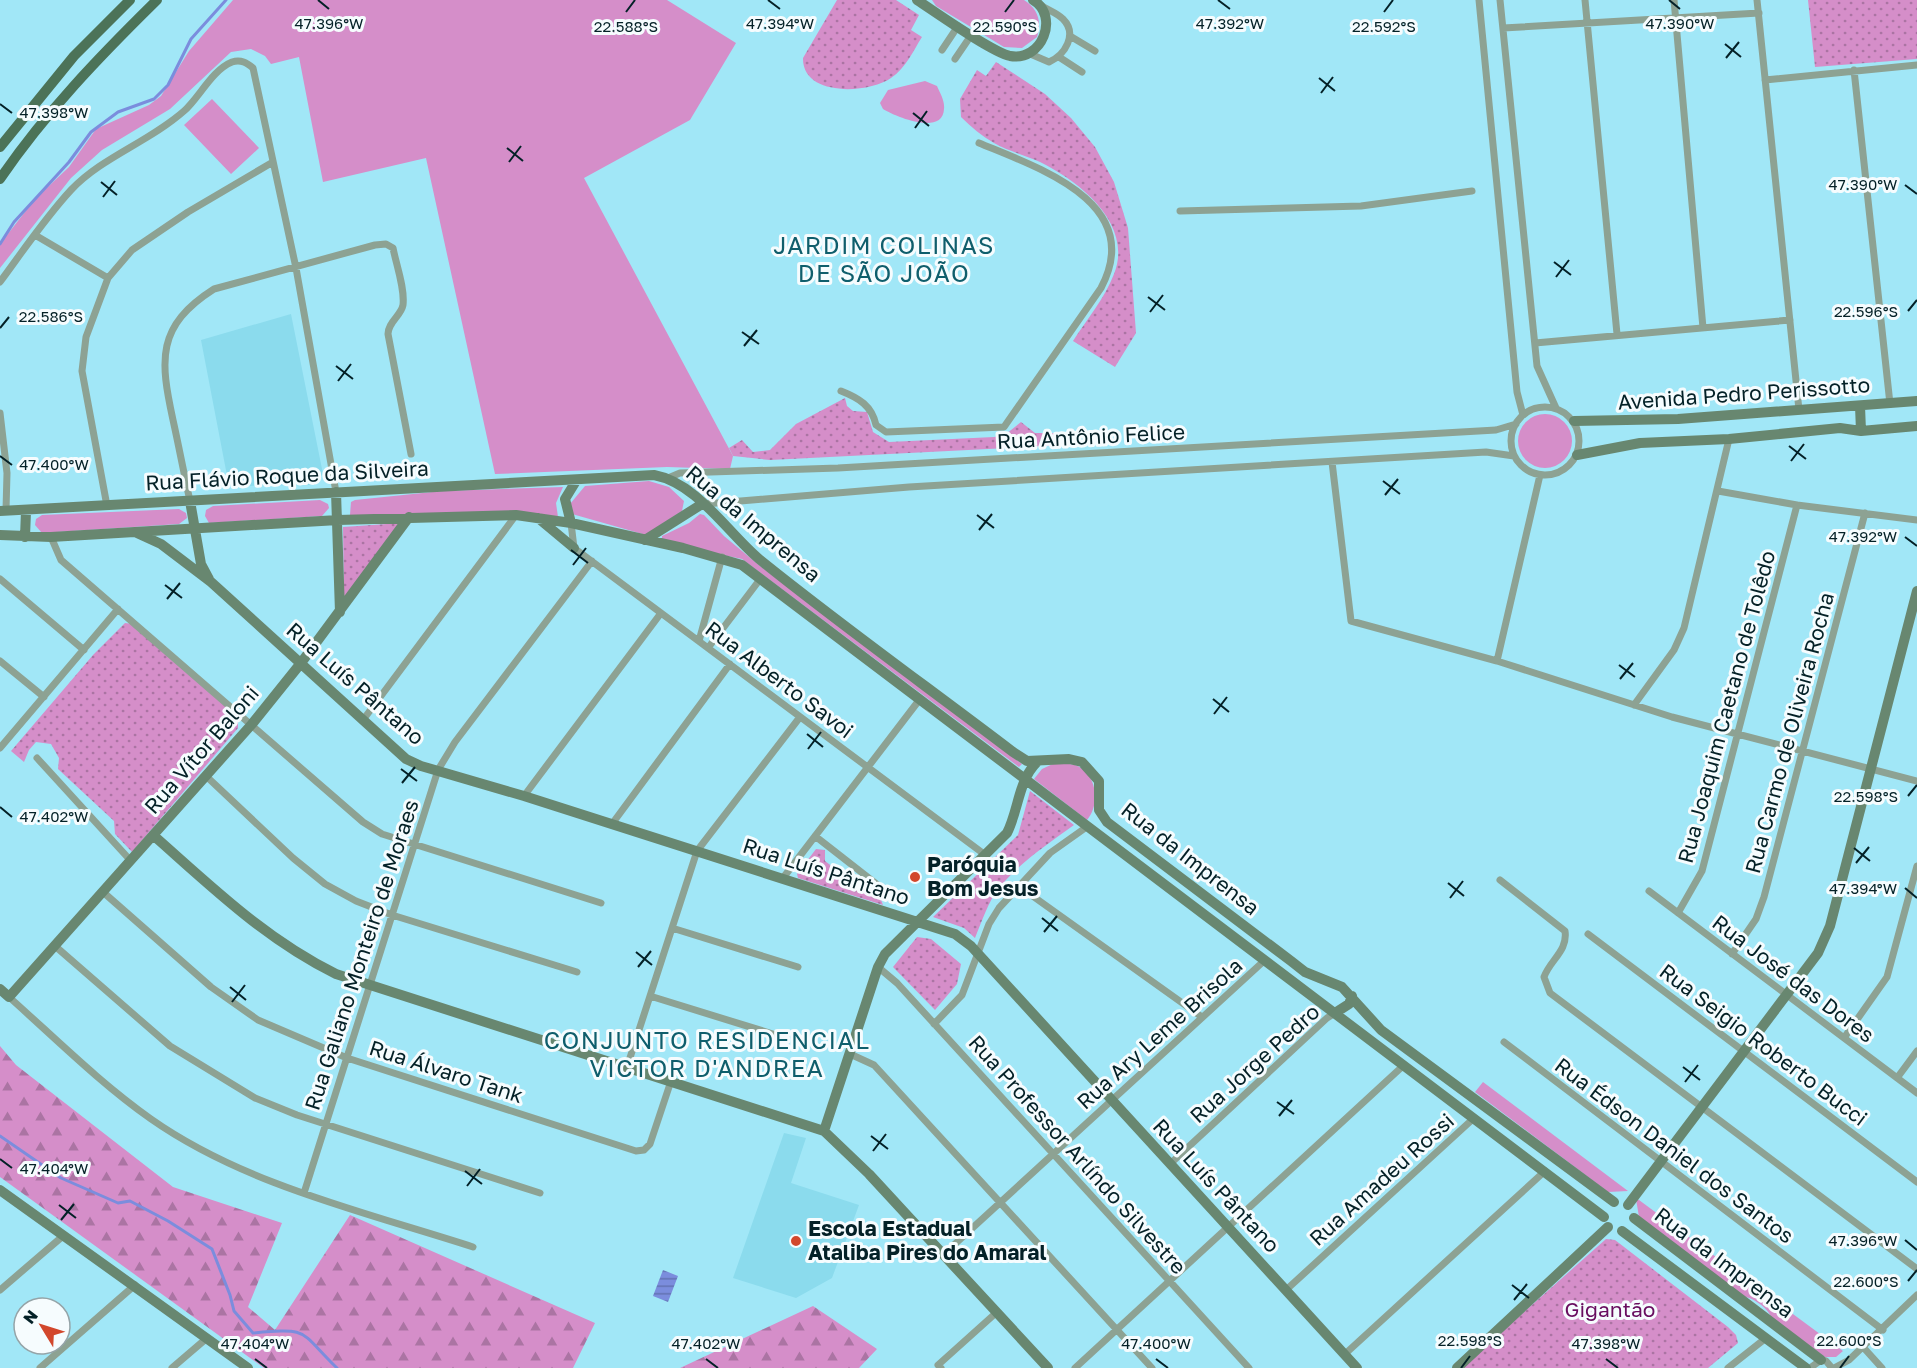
<svg xmlns="http://www.w3.org/2000/svg" width="1917" height="1368" viewBox="0 0 1917 1368" font-family="'Golos Text',sans-serif">
	<style>
		.built { fill: #8bdbed }
		.grass { fill: #d58ec9 }
		.forest { fill: url(#forest-firs) }
		.park { fill: url(#park-dots) }
		.water { fill: url(#water-rules) }
		.lines { fill: none; stroke-linecap: round; stroke-linejoin: round }
		.stream { stroke: #7b8ddd; stroke-width: 3 }
		.street { stroke: #8da293; stroke-width: 7 }
		.secondary { stroke: #688770; stroke-width: 10 }
		.primary { stroke: #4c7358; stroke-width: 10 }
		.ticks { fill: none; stroke: #042127; stroke-width: 2 }
		.poi-dot { fill: #d2472c; stroke: #f6fcfe; stroke-width: 2 }
		.labels { text-anchor: middle; stroke-width: 6; stroke-linejoin: round; paint-order: stroke }
		.street-label { font-size: 21px; fill: #042127; stroke: #f6fcfe }
		.poi-label { font-size: 21px; font-weight: bold; fill: #042127; stroke: #f6fcfe; text-anchor: start }
		.park-label { font-size: 21px; fill: #680d5f; stroke: #f6fcfe }
		.quarter-label { font-size: 24px; letter-spacing: 1.5px; fill: #0f5e6c; stroke: #f6fcfe }
		.ticks-label { font-size: 15px; text-anchor: middle; fill: #042127; stroke: #f6fcfe; stroke-width: 6; stroke-linejoin: round; paint-order: stroke }
	</style>
	<defs>
		<pattern id="forest-firs" width="22" height="20" patternUnits="userSpaceOnUse" patternTransform="scale(1.5)"><rect width="22" height="20" fill="#d58ec9"/><path d="M5 1l3.5 6h-7zM16 11l3.5 6h-7z" fill="#ab74a3"/></pattern>
		<pattern id="park-dots" width="8" height="8" patternUnits="userSpaceOnUse" patternTransform="scale(1.5)"><rect width="8" height="8" fill="#d58ec9"/><path d="M2 2h.1M6 6h.1" fill="none" stroke="#ab74a3" stroke-width="1.8" stroke-linecap="round"/></pattern>
		<pattern id="water-rules" width="6" height="5" patternUnits="userSpaceOnUse" patternTransform="scale(1.5)"><rect width="6" height="5" fill="#7b8ddd"/><path d="M0 2.5h6" fill="none" stroke="#6373b3"/></pattern>
	</defs>
	<rect width="100%" height="100%" fill="#a1e7f7"/>
	<path class="built" d="M291 314 323 474 315 485 229 486 201 340Z
		M784 1133 806 1138 791 1183 859 1205 832 1278 796 1298 733 1278Z"/>
	<path class="grass" d="M233 0H667L736 43 690 120 584 178 733 456 730 469 667 467 495 474 426 158 323 182 299 57 271 64 265 56 251 49 231 52 170 109 102 150 71 178 0 268V244L35 199 69 167 96 129 149 105 161 96 189 51Z
		M932 0H1024C1038 9 1042 21 1037 37L1022 48 1004 47 936 6Z
		M925 81 937 86C940 93 945 101 944 109 943 136 896 117 883 109L880 103 888 90Z
		M212 99 259 148 231 174 184 125Z
		M1518 441a27 27 0 1 1 54 0a27 27 0 1 1-54 0Z
		M649 481 669 487 684 501 682 511 646 535 572 514 570 504 585 486Z
		M563 487 556 503 558 517 350 515 351 502 355 500 442 491Z
		M320 500 328 504 329 508 322 516 209 523 205 516 206 510 213 506Z
		M179 509 186 513 187 518 179 524 42 533 35 525 36 519 42 515Z
		M700 514 704 515 724 536 760 566 1022 764 1019 767 742 559 662 542V536L689 523Z
		M1057 762C1064 764 1075 763 1081 768 1098 779 1099 806 1087 820L1034 779 1042 769Z
		M1483 1082 1628 1191 1608 1192 1475 1092Z
		M1636 1199 1639 1200 1843 1351 1836 1357H1825L1772 1319C1768 1307 1752 1297 1741 1296L1639 1217Z"/>
	<path class="forest" d="M0 1046 16 1065 173 1187 282 1223 248 1307 275 1330 350 1215 595 1323 573 1368H264L0 1177Z
		M813 1306 877 1349 859 1368H680Z"/>
	<path class="park" d="M837 0H896L919 15 911 30 922 37C913 51 906 68 891 78 868 94 802 97 803 58Z
		M1808 0H1917V59L1815 67Z
		M996 62 1045 94 1071 118 1095 147 1114 182 1128 228 1136 333 1115 367 1073 341C1087 319 1105 298 1114 274 1134 224 1079 181 1040 162 1025 155 1008 151 994 143 982 136 971 127 961 117L960 99 977 70 986 76Z
		M845 398 847 406 853 411 867 412 873 432 889 442 994 437 1006 434 1021 422 1035 433H1074L1067 445 770 460 733 456 729 448 742 440 753 452 770 450 796 424Z
		M401 523 344 598 343 527Z
		M125 623 133 624 238 717V728L132 852 115 834 114 821 58 769 59 758 51 744 36 742 29 750 24 762 11 751 93 655Z
		M1030 791 1074 825C1048 844 1019 863 999 888 988 902 982 921 975 938L964 928 933 917 1018 835Z
		M816 849 825 850V861L868 894 877 889 883 905 798 878 797 874Z
		M917 937 931 939 961 964 957 984 935 1010 893 967Z
		M1606 1239 1615 1240 1728 1327 1736 1335 1738 1343 1708 1368H1461Z"/>
	<path class="water" d="M663 1270 678 1276 668 1302 653 1296Z"/>
	<g class="lines">
		<path class="stream" d="M0 244 14 222 69 162 91 132 118 112 154 99 168 85 191 39 226 0
			M0 1136 61 1178 118 1203 130 1201 168 1221 212 1249 230 1295 234 1311 253 1333C311 1328 298 1330 337 1368"/>
		<path class="street" d="M1479 0 1517 392 1523 415
			M1500 0 1537 366 1556 408
			M1585 0 1617 334
			M1674 0 1703 328
			M1757 0 1799 410
			M1503 28 1759 13
			M1070 36 1095 51
			M942 50 958 26
			M1028 53 1049 62C1065 55 1078 34 1063 19 1057 13 1048 10 1042 6
			M1059 57 1082 72
			M955 59 972 34
			M1854 70 1890 404
			M1765 80 1917 65
			M1180 211 1361 206 1472 191
			M35 235 108 278
			M0 282C23 251 45 218 71 190 102 157 149 142 184 111 199 98 212 70 232 62 241 59 247 63 253 68L296 268 336 492
			M1535 343 1790 320
			M841 391C859 398 872 406 876 425L886 432 1004 427 1101 288C1146 203 1039 168 979 143
			M1511 441a34 34 0 1 1 68 0a34 34 0 1 1-68 0Z
			M0 413 7 473 6 510
			M1332 462 1351 621 1497 661 1672 717 1917 781
			M668 478 680 473 838 468 1496 430 1516 424
			M1718 491 1797 505 1917 520
			M190 501C184 474 179 447 173 420 160 360 156 326 214 289L375 245 386 244 393 248C396 264 405 288 403 305 401 316 388 322 388 334L411 454
			M705 504 909 487 1486 452 1514 456
			M107 506 82 371 86 337 108 278 132 250 188 212 273 162
			M571 523 574 548 984 854
			M51 537 61 560 363 822 382 834 601 903
			M0 579 84 650
			M699 641 722 557
			M708 648 761 578
			M0 661 44 697
			M1497 661 1540 475
			M1634 705 1674 650 1684 628 1729 439
			M363 720 516 515
			M0 748 118 609
			M37 758 131 861
			M206 776 293 858 325 884 356 901 392 915 577 972
			M524 796 661 613
			M612 824 730 664
			M815 836 888 893
			M783 878 920 699
			M1500 880 1565 931C1568 951 1550 960 1544 977L1550 993 1917 1269
			M1020 887 1202 1017
			M1649 891 1917 1093
			M103 892 211 987 258 1020 347 1058 636 1151 644 1150 650 1144 671 1081
			M1678 913 1702 871 1797 505
			M672 928 798 967
			M1588 934 1917 1182
			M55 946 170 1046 255 1098 297 1115 540 1193
			M1732 954 1756 919 1764 897 1865 513
			M878 967 897 983 1249 1368
			M650 996 776 1035
			M9 997C55 1038 100 1083 151 1119 245 1185 365 1212 473 1247
			M934 1024 962 995 989 924 999 908 1050 853 1088 826
			M1844 1038 1887 977 1917 866
			M1504 1042 1883 1330
			M850 1054 874 1065 1152 1368
			M627 1067 697 851 800 717
			M1897 1078 1917 1051
			M1170 1164 1327 1018 1335 1013
			M304 1193 438 770 455 742 592 561
			M944 1254 1265 960
			M0 1290 63 1236
			M1286 1290 1474 1118
			M1863 1347 1882 1368
			M1345 1354 1545 1171
			M40 1368 135 1285
			M172 1368 207 1338
			M941 1368 938 1365 997 1312
			M1075 1368 1404 1065
			M1728 1368 1766 1338
			M1810 1368 1821 1360 1826 1361 1832 1368
			M1834 1368 1849 1360 1917 1295"/>
		<path class="secondary" d="M917 0C937 13 990 51 1010 56 1042 62 1060 16 1033 0
			M1860 406 1861 431
			M1574 421 1678 419 1917 401
			M1577 455 1640 443 1729 439 1840 428 1861 431 1917 426
			M336 492 340 612
			M190 501 201 564 209 579
			M0 511 654 475C697 483 727 532 759 559 842 626 929 688 1013 752L1027 761 1069 759 1082 762 1099 781V810L1107 822 1291 961 1305 972 1342 987 1381 1030 1614 1202
			M538 518 574 548
			M571 523 565 499 576 481
			M137 533 161 544 211 582 406 759 421 766 524 796 955 934 971 946 1357 1368
			M0 535 51 537 338 520 516 515 571 523 683 548 742 565 1604 1217
			M25 537 26 511
			M645 540 702 504
			M153 835C212 887 265 939 336 974L824 1131 869 1174 1048 1368
			M0 989 9 997 252 724 301 663 409 517
			M1335 1013 1349 1004 1352 996
			M824 1131 878 967 885 954 1007 833C1019 809 1018 781 1037 762
			M0 1190 248 1368
			M1628 1205 1818 953 1830 926 1917 591
			M1634 1218 1821 1360
			M1622 1231 1806 1368
			M1457 1368 1608 1227"/>
		<path class="primary" d="M0 147 74 56 130 0
			M0 179C45 113 100 56 157 0"/>
	</g>
	<path class="ticks" d="M318 0 329 9M768 0 780 9M1218 0 1230 9M1669 0 1680 9M626 12 635 0M1005 12 1014 0M1384 12 1393 0M1725 44 1741 57M1726 58 1739 42M1319 78 1335 91M1321 93 1333 77M0 104 12 113M913 113 929 126M915 128 927 111M507 148 523 161M509 162 521 146M101 182 117 195M1905 185 1917 194M103 197 115 181M1554 262 1571 275M1556 277 1569 260M1148 297 1165 310M1908 311 1917 300M1150 312 1163 295M0 328 9 317M742 332 759 344M744 346 757 330M336 366 353 379M338 381 351 364M1789 446 1806 459M0 456 12 465M1791 461 1804 444M1383 481 1400 494M1385 495 1398 479M977 515 994 528M979 530 992 514M1905 537 1917 546M571 550 588 563M573 565 586 548M165 585 182 598M167 599 180 583M1619 665 1635 677M1620 679 1633 663M1213 699 1229 712M1214 714 1227 697M807 734 823 747M808 749 821 732M401 769 417 781M402 783 415 767M1908 796 1917 785M0 807 12 817M1854 848 1870 861M1856 863 1869 847M1448 883 1464 896M1905 888 1917 898M1450 898 1463 881M1042 918 1058 931M1044 932 1057 916M636 952 652 965M638 967 651 951M230 987 246 1000M232 1002 245 985M1683 1067 1700 1080M1685 1082 1698 1065M1277 1102 1294 1114M1279 1116 1292 1100M871 1136 888 1149M873 1151 886 1134M0 1159 12 1168M465 1171 482 1184M467 1186 480 1169M59 1205 76 1218M61 1220 74 1204M1905 1240 1917 1250M1908 1281 1917 1270M1512 1285 1529 1298M1514 1300 1527 1284M255 1359 267 1368M706 1359 718 1368M1156 1359 1168 1368M1606 1359 1618 1368M1461 1368 1470 1356M1840 1368 1849 1356"/>
	<g class="poi-dot">
		<circle cx="915" cy="877" r="6"/>
		<circle cx="796" cy="1241" r="6"/>
	</g>
	<g class="labels">
		<g class="street-label">
			<text transform="translate(1744 394) rotate(-4)" y="7">Avenida Pedro Perissotto</text>
			<text transform="translate(1091 437) rotate(-3)" y="7">Rua Antônio Felice</text>
			<text transform="translate(287 476) rotate(-3)" y="7">Rua Flávio Roque da Silveira</text>
			<text transform="translate(753 524) rotate(40)" y="7">Rua da Imprensa</text>
			<text transform="translate(779 680) rotate(37)" y="7">Rua Alberto Savoi</text>
			<text transform="translate(355 684) rotate(41)" y="7">Rua Luís Pântano</text>
			<text transform="translate(1727 707) rotate(-75)" y="7">Rua Joaquim Caetano de Tolêdo</text>
			<text transform="translate(1790 733) rotate(-75)" y="7">Rua Carmo de Oliveira Rocha</text>
			<text transform="translate(202 750) rotate(-49)" y="7">Rua Vítor Baloni</text>
			<text transform="translate(1190 859) rotate(38)" y="7">Rua da Imprensa</text>
			<text transform="translate(826 872) rotate(18)" y="7">Rua Luís Pântano</text>
			<text transform="translate(362 955) rotate(-72)" y="7">Rua Galiano Monteiro de Moraes</text>
			<text transform="translate(1793 979) rotate(37)" y="7">Rua José das Dores</text>
			<text transform="translate(1160 1034) rotate(-42)" y="7">Rua Ary Leme Brisola</text>
			<text transform="translate(1763 1045) rotate(37)" y="7">Rua Seigio Roberto Bucci</text>
			<text transform="translate(1255 1064) rotate(-42)" y="7">Rua Jorge Pedro</text>
			<text transform="translate(446 1072) rotate(18)" y="7">Rua Álvaro Tank</text>
			<text transform="translate(1674 1151) rotate(37)" y="7">Rua Édson Daniel dos Santos</text>
			<text transform="translate(1077 1155) rotate(48)" y="7">Rua Professor Arlíndo Silvestre</text>
			<text transform="translate(1382 1180) rotate(-42)" y="7">Rua Amadeu Rossi</text>
			<text transform="translate(1216 1186) rotate(47)" y="7">Rua Luís Pântano</text>
			<text transform="translate(1724 1263) rotate(37)" y="7">Rua da Imprensa</text>
		</g>
		<g class="poi-label">
			<text x="927" y="872">Paróquia<tspan x="927" dy="24">Bom Jesus</tspan></text>
			<text x="808" y="1236">Escola Estadual<tspan x="808" dy="24">Ataliba Pires do Amaral</tspan></text>
		</g>
		<g class="park-label">
			<text x="1610" y="1317">Gigantão</text>
		</g>
		<g class="quarter-label">
			<text x="884" y="254">JARDIM COLINAS<tspan x="884" dy="28">DE SÃO JOÃO</tspan></text>
			<text x="707" y="1049">CONJUNTO RESIDENCIAL<tspan x="707" dy="28">VICTOR D'ANDREA</tspan></text>
		</g>
	</g>
	<g class="ticks-label">
		<text x="329" y="29">47.396°W</text>
		<text x="780" y="29">47.394°W</text>
		<text x="1230" y="29">47.392°W</text>
		<text x="1680" y="29">47.390°W</text>
		<text x="626" y="32">22.588°S</text>
		<text x="1005" y="32">22.590°S</text>
		<text x="1384" y="32">22.592°S</text>
		<text x="54" y="118">47.398°W</text>
		<text x="1863" y="190">47.390°W</text>
		<text x="1866" y="317">22.596°S</text>
		<text x="51" y="322">22.586°S</text>
		<text x="54" y="470">47.400°W</text>
		<text x="1863" y="542">47.392°W</text>
		<text x="1866" y="802">22.598°S</text>
		<text x="54" y="822">47.402°W</text>
		<text x="1863" y="894">47.394°W</text>
		<text x="54" y="1174">47.404°W</text>
		<text x="1863" y="1246">47.396°W</text>
		<text x="1866" y="1287">22.600°S</text>
		<text x="1470" y="1346">22.598°S</text>
		<text x="1849" y="1346">22.600°S</text>
		<text x="255" y="1349">47.404°W</text>
		<text x="706" y="1349">47.402°W</text>
		<text x="1156" y="1349">47.400°W</text>
		<text x="1606" y="1349">47.398°W</text>
	</g>
	<g transform="translate(42 1326) rotate(308)"><circle r="28" fill="#f6fcfe" stroke="#95a4a8" stroke-width="1.5"/>
	<path d="M0-4.5L10 22L0 15L-10 22Z" fill="#d2472c"/>
	<text y="-9" font-size="16" font-weight="bold" text-anchor="middle" fill="#042127">N</text>
	</g>
</svg>
